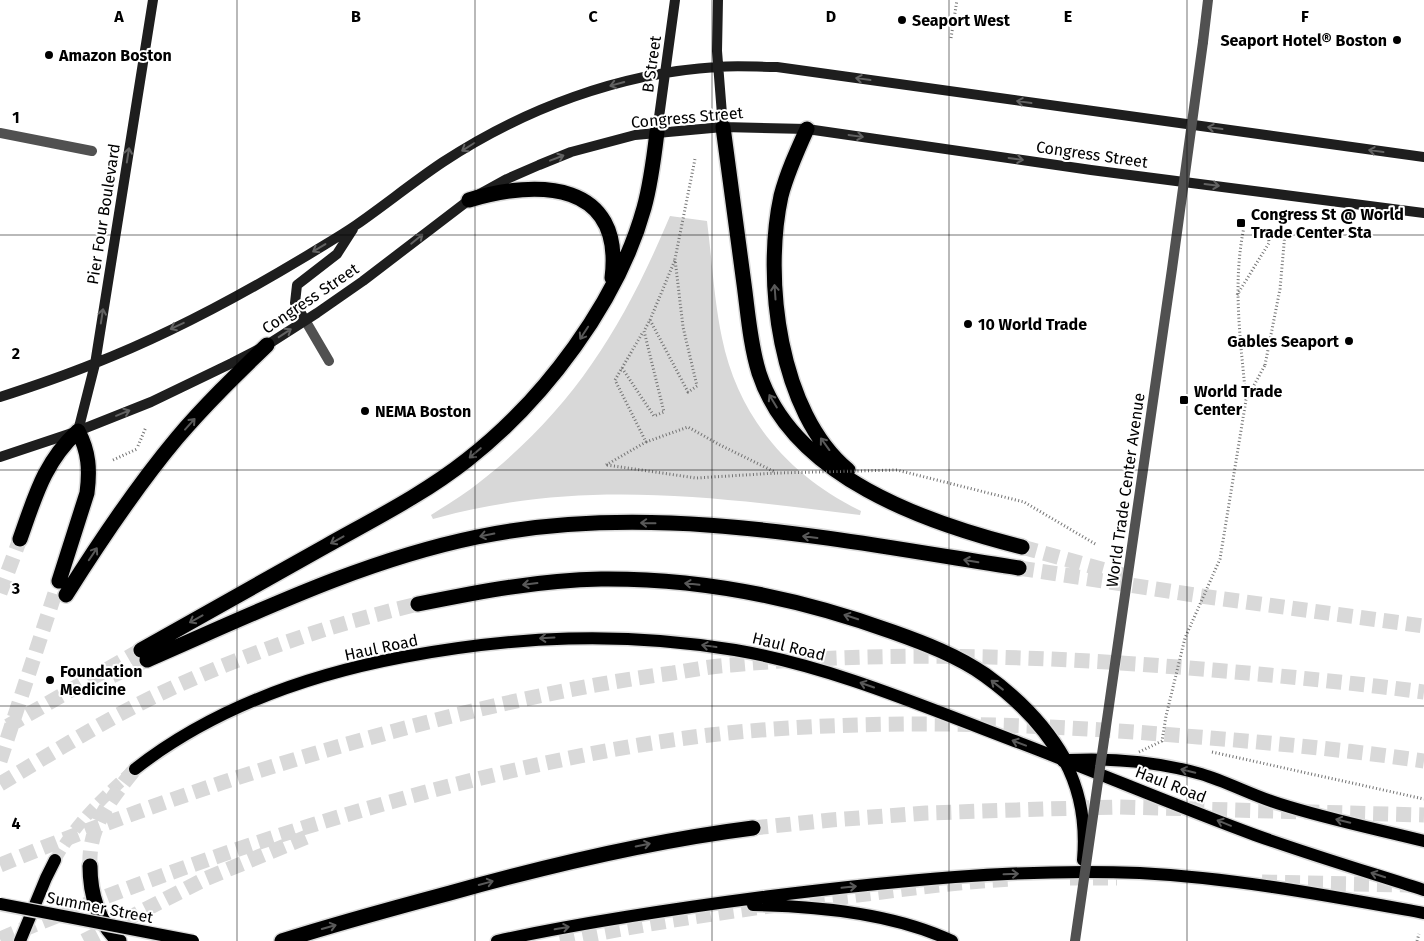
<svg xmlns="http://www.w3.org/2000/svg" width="1424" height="941" viewBox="0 0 1424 941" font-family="'Fira Sans',sans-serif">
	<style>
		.green { fill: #d8d8d8 }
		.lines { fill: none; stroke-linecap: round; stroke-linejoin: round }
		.primary-tunnel { stroke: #d9d9d9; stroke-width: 12; stroke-dasharray: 12 6; stroke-linecap: butt }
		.highway-tunnel { stroke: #d9d9d9; stroke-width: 15; stroke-dasharray: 15 8; stroke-linecap: butt }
		.primary-casing { stroke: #dbdbdb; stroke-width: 15 }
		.highway-casing { stroke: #dbdbdb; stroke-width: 18 }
		.path { stroke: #737373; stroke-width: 3; stroke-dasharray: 1 2.5; stroke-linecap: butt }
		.lane { stroke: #515151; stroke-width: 10 }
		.street { stroke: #515151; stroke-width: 10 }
		.secondary { stroke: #1e1e1e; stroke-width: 10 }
		.primary { stroke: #000; stroke-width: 12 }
		.highway { stroke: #000; stroke-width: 15 }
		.primary-bridge-casing { stroke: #dbdbdb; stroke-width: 15; stroke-linecap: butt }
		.path-bridge { stroke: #737373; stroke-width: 3; stroke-dasharray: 1 2.5; stroke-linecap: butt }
		.street-bridge { stroke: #515151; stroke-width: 10 }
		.primary-bridge { stroke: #000; stroke-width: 12 }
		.oneway { stroke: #626262 }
		.oneway2 { stroke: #595959 }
		.grid { fill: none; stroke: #000; stroke-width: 1; stroke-opacity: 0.55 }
		.poi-dot { fill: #000; stroke: #fff; stroke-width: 2 }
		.labels { text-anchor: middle; stroke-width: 4; stroke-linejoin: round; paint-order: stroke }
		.poi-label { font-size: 16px; font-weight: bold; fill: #000; stroke: #fff; text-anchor: start }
		.street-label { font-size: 16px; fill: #000; stroke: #fff }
		.grid-label { font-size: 16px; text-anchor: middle; font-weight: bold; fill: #000; stroke: #fff; stroke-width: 4; stroke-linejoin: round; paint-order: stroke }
	</style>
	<rect width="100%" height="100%" fill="#fff"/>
	<path class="green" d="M670 216 707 221C712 260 714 300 722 338 738 417 789 476 861 511L860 515C714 497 578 478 433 519L431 515C448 504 465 494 481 481 575 407 624 325 670 216Z"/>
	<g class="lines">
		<path class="primary-tunnel" d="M55 860C75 824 104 796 135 769"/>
		<path class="highway-tunnel" d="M1022 547 1130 577
			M1019 568 1201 596 1424 626
			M0 593 20 539
			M112 676 147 660
			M8 726 141 650
			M0 761 59 581
			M0 784C49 755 98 724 149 699 235 657 325 626 418 604
			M753 828 831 820 926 813 1044 809 1120 807 1424 815
			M0 865C144 806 293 756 444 718 520 699 596 683 673 673 692 670 712 666 731 665 891 650 1053 656 1213 670 1284 676 1354 683 1424 692
			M90 866C88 826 111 799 135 769
			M1070 878H1117
			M1262 882 1407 885
			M0 939C149 877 301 824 457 784 549 761 643 741 738 732 891 718 1045 724 1198 737 1274 743 1349 750 1424 761
			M84 941 205 879 309 836
			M560 941C651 922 742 909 834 898 893 891 952 882 1012 879"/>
		<g class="primary-casing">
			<path id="primary" d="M1064 760C1081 791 1086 825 1083 860
				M1069 760C1113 758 1159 762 1201 774 1228 782 1253 796 1280 804 1327 819 1376 829 1424 841
				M135 769C212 709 307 675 403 657 517 636 620 631 735 650 834 667 927 708 1020 743 1099 773 1176 806 1255 835 1311 855 1368 872 1424 890
				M753 905C817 906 893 913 952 941
				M20 941 46 878 55 860
				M497 941C588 921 679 908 771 896 893 881 1017 868 1140 873 1236 878 1330 896 1424 913"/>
		</g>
		<g class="highway-casing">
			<path id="highway" d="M723 127C730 179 737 231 744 284 748 313 750 344 759 373 793 477 926 523 1022 547
				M807 129C797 151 787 173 781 196 763 279 779 413 848 470
				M469 200C538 179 624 181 612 278
				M20 539C35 497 44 462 78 431 89 452 90 470 87 493L59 581
				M66 595C100 541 136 487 177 438 205 405 236 375 267 345
				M418 604C478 592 539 580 601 579 701 578 799 598 893 632 924 643 958 656 985 675 1017 698 1045 726 1064 760
				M141 650C203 615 264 581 326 546 374 519 424 494 467 460 544 400 618 302 644 208 651 183 654 157 657 132
				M147 660C255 613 361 561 477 537 655 500 842 541 1019 568
				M90 866C90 893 98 923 119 941
				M282 941C338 923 394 908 450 893 550 865 650 841 753 828"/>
		</g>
		<path class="path" d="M951 38 957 0
			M1244 227C1232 285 1241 343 1246 400
			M1237 295 1269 243 1268 230
			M650 320 675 260
			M1265 365 1280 289 1285 233
			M622 368 643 332
			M646 442 688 427 720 445 775 472
			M138 446 146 427
			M113 460 137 449
			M606 465 646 442 615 380 622 368 654 416 664 412 644 331 650 320 688 392 697 386 683 327 675 259 695 159
			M607 465 696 478 777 473
			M1212 752 1424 799
			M1417 941 1419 934"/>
		<path class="lane" d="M1203 42 1208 0
			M305 320 329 361"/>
		<path class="street" d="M0 133 92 151"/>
		<path class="secondary" d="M718 0 717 51 723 127
			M657 132 675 0
			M305 320 295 303 297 285 337 254 353 229
			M0 397C31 387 63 376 93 364 168 335 240 296 308 255 324 245 340 236 356 225 385 205 413 182 443 162 524 109 619 73 717 67 737 65 757 67 777 67L1424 157
			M78 431 95 364 153 0
			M0 457 78 431 151 402 232 363 267 345 317 313 363 281 469 200 507 179 539 165 571 152 635 135 723 127 807 129 1091 170 1424 213"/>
		<use href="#primary" class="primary"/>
		<use href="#highway" class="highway"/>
		<g class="primary-bridge-casing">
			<path id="primary-bridge" d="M0 904 193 941"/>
		</g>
		<path class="path-bridge" d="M777 473 897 470 1024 502 1097 545
			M1139 752 1162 741 1166 716 1185 638 1220 559 1246 400 1265 365"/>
		<path class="street-bridge" d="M1075 941 1172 269 1203 42"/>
		<use href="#primary-bridge" class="primary-bridge"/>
	</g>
	<defs><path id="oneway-shaft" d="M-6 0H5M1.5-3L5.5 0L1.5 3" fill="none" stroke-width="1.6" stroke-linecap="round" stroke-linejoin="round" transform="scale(1.25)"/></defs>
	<g class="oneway">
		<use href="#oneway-shaft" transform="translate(863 79) rotate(-172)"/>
		<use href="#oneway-shaft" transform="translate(617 84) rotate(165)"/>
		<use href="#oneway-shaft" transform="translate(1024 102) rotate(-172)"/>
		<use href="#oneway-shaft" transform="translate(1215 128) rotate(-172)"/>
		<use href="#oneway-shaft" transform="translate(856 136) rotate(8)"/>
		<use href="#oneway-shaft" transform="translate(468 147) rotate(148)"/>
		<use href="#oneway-shaft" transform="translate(1376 151) rotate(-172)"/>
		<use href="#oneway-shaft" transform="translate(128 155) rotate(-81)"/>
		<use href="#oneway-shaft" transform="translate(557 158) rotate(-21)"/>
		<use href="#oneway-shaft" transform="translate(1016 159) rotate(8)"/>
		<use href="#oneway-shaft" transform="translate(1212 185) rotate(7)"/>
		<use href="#oneway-shaft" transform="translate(417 239) rotate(-39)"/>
		<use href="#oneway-shaft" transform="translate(319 248) rotate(149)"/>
		<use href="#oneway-shaft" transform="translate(102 316) rotate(-81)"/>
		<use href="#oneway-shaft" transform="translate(177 326) rotate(155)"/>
		<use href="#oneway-shaft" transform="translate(285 333) rotate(-33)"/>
		<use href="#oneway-shaft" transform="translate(123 413) rotate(-22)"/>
	</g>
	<g class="oneway2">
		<use href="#oneway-shaft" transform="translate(775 292) rotate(-94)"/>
		<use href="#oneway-shaft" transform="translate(584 333) rotate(123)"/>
		<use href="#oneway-shaft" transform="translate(773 401) rotate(-121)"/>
		<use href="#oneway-shaft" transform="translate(190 424) rotate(-48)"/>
		<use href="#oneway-shaft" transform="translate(825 444) rotate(-126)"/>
		<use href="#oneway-shaft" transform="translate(475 453) rotate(140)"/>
		<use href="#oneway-shaft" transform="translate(648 523) rotate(-179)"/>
		<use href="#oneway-shaft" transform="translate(487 535) rotate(169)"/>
		<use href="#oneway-shaft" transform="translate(810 537) rotate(-173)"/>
		<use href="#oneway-shaft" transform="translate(337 540) rotate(151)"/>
		<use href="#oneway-shaft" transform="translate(93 554) rotate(-56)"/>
		<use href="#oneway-shaft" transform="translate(971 561) rotate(-171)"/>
		<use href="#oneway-shaft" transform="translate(530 584) rotate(173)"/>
		<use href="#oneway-shaft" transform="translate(692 584) rotate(-174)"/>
		<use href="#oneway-shaft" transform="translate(851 617) rotate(-162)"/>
		<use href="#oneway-shaft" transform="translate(196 619) rotate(151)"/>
		<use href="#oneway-shaft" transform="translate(547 638) rotate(177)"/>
		<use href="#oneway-shaft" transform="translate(709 646) rotate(-172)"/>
		<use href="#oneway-shaft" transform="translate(867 685) rotate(-161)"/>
		<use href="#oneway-shaft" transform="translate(997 685) rotate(-142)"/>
		<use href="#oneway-shaft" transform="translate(1019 743) rotate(-159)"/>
		<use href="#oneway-shaft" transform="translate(1188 771) rotate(-167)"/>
		<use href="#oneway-shaft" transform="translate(1343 821) rotate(-166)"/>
		<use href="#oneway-shaft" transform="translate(1224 823) rotate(-158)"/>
		<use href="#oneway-shaft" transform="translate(643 845) rotate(-12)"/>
		<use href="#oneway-shaft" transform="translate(1011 874) rotate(-2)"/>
		<use href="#oneway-shaft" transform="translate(1378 875) rotate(-162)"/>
		<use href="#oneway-shaft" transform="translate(486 883) rotate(-15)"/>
		<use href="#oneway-shaft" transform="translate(849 887) rotate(-6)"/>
		<use href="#oneway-shaft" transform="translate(329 927) rotate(-16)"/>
		<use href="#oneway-shaft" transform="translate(562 928) rotate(-10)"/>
	</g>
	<path class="grid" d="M237 0V941M475 0V941M712 0V941M949 0V941M1187 0V941M0 235H1424M0 470H1424M0 706H1424"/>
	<g class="poi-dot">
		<circle cx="902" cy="20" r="5"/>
		<circle cx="1397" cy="40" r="5"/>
		<circle cx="49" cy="55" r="5"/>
		<rect x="1236" y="218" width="10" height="10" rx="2.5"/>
		<circle cx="968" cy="324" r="5"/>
		<circle cx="1349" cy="341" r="5"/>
		<rect x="1179" y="395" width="10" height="10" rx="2.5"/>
		<circle cx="365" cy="411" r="5"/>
		<circle cx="50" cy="680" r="5"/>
	</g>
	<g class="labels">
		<g class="poi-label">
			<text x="912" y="26">Seaport West</text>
			<text x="1387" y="46" text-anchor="end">Seaport Hotel® Boston</text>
			<text x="59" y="61">Amazon Boston</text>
			<text x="1251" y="220">Congress St @ World<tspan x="1251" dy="18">Trade Center Sta</tspan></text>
			<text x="978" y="330">10 World Trade</text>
			<text x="1339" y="347" text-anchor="end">Gables Seaport</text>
			<text x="1194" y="397">World Trade<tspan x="1194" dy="18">Center</tspan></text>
			<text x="375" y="417">NEMA Boston</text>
			<text x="60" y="677">Foundation<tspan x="60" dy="18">Medicine</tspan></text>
		</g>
		<g class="street-label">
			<text transform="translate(651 64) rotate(-82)" y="6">B Street</text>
			<text transform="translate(687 117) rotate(-5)" y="6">Congress Street</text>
			<text transform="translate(1092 154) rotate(8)" y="6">Congress Street</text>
			<text transform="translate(103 214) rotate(-81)" y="6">Pier Four Boulevard</text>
			<text transform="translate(310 298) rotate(-34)" y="6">Congress Street</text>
			<text transform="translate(1125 490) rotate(-82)" y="6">World Trade Center Avenue</text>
			<text transform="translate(789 646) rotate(14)" y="6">Haul Road</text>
			<text transform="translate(381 647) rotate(-12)" y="6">Haul Road</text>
			<text transform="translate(1171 784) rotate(21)" y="6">Haul Road</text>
			<text transform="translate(100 907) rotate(11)" y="6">Summer Street</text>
		</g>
	</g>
	<g class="grid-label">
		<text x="119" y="22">A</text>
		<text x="356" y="22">B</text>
		<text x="593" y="22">C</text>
		<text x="831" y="22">D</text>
		<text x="1068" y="22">E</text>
		<text x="1305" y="22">F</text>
		<text x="16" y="123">1</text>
		<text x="16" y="359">2</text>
		<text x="16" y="594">3</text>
		<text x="16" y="829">4</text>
	</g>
</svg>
